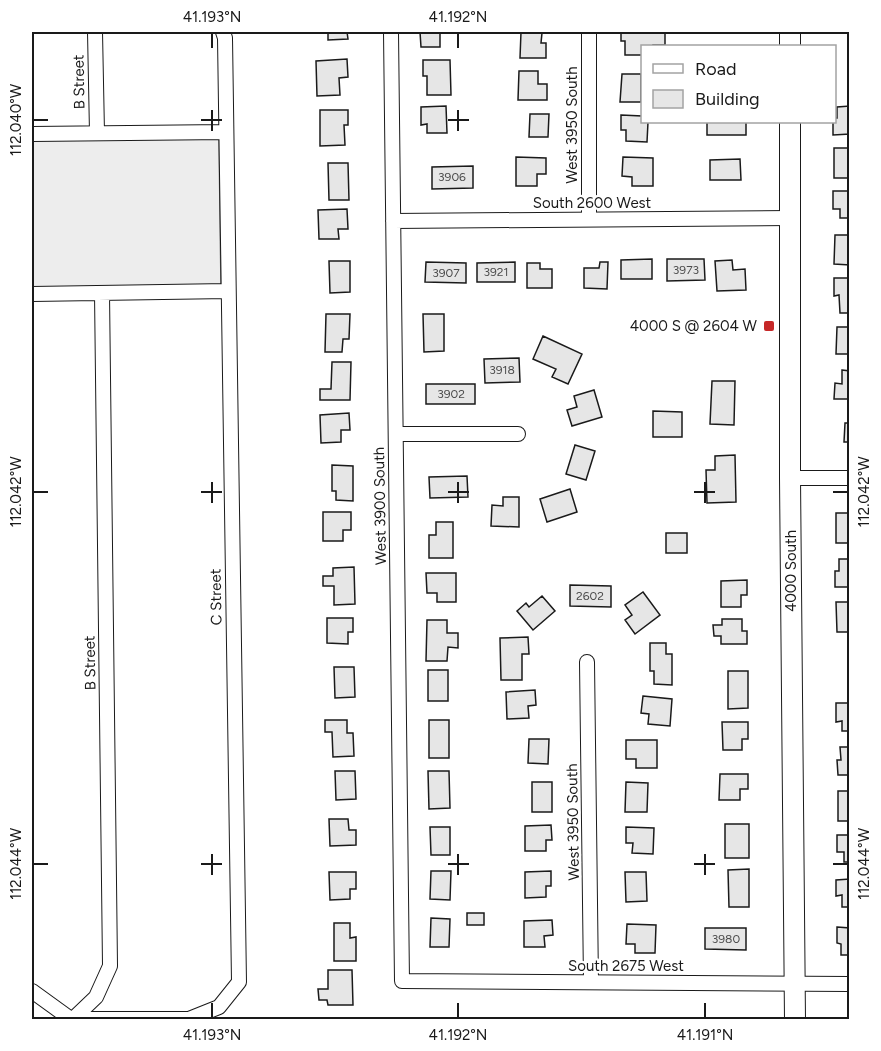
<svg xmlns="http://www.w3.org/2000/svg" width="881" height="1051" viewBox="0 0 881 1051" font-family="Figtree,sans-serif">
	<style>
		.built { fill: #ededed; stroke: #6a6a6a; stroke-width: 1.5 }
		.building { fill: #e6e6e6; stroke: #1a1a1a; stroke-width: 1.5 }
		.lines { fill: none; stroke-linecap: round; stroke-linejoin: round }
		.street-casing { stroke: #1a1a1a; stroke-width: 16 }
		.secondary-casing { stroke: #1a1a1a; stroke-width: 22 }
		.street { stroke: #fff; stroke-width: 14 }
		.secondary { stroke: #fff; stroke-width: 20 }
		.ticks { fill: none; stroke: #1a1a1a; stroke-width: 2 }
		.poi-dot { fill: #c62828; stroke: #fff; stroke-width: 2 }
		.labels { text-anchor: middle; stroke-width: 4.5; stroke-linejoin: round; paint-order: stroke }
		.number-label { font-size: 12px; fill: #4d4d4d }
		.street-label { font-size: 15px; fill: #1a1a1a; stroke: #fff }
		.poi-label { font-size: 15px; fill: #1a1a1a; stroke: #fff; text-anchor: end }
		.neatline { fill: none; stroke: #1a1a1a; stroke-width: 2 }
		.ticks-label { font-size: 15px; text-anchor: middle; fill: #1a1a1a }
	</style>
	<rect width="100%" height="100%" fill="#fff"/>
	<path class="built" d="M219 137 221 288 32 290V138Z"/>
	<path class="building" d="M328 32H347L348 39 328 40Z
		M420 32H440V47H421Z
		M521 32 542 33 541 43H546V58H520Z
		M621 32H665V45H653V46H642V55H625V41H621Z
		M347 59 348 77 339 78 340 95 317 96 316 61Z
		M423 60H450L451 95H427V76H423Z
		M519 71H538V84H547V100H518Z
		M622 74H641V102H620Z
		M446 106 447 133H427V124L421 125V107Z
		M850 106V134L833 135V122H834V118H837V107Z
		M320 110H348V125H344L345 145 320 146Z
		M530 114H549L548 137H529Z
		M621 115 642 116V122H648L647 142 626 141V130H621Z
		M707 122H746V135H707Z
		M834 148H850V178H834Z
		M516 157 546 158V174H537V186H516Z
		M623 157 653 158V186H632V177L622 176Z
		M740 159 741 180H710V160Z
		M328 163H348L349 200H329Z
		M473 166V188L432 189V167Z
		M833 191H850V218H840V209H833Z
		M347 209 348 229H338L339 239H319L318 210Z
		M835 235H850V265L834 264Z
		M652 259V279H621V260Z
		M667 259H704L705 280 667 281Z
		M732 260 733 270 745 269 746 290 717 291 715 261Z
		M329 261H350V292L330 293Z
		M426 262 466 263V283L425 282Z
		M515 262V282H477V263Z
		M600 262H608L607 289 584 288V268H599Z
		M527 263H540V269H552V288H527Z
		M834 278H850V313H840L839 295 834 296Z
		M326 314H350L349 339H343L342 352H325Z
		M423 314H444V351L424 352Z
		M837 327H850V354H836Z
		M543 336 582 354 568 384 552 377 556 369 533 359Z
		M519 358 520 382 485 383 484 359Z
		M332 362H351L350 400H320V389H331Z
		M842 370 850 371V399H834L835 383 842 384Z
		M712 381H735L734 425 710 424Z
		M426 384H475V404H426Z
		M594 390 602 417 572 426 567 410 577 407 574 396Z
		M653 411 682 412V437H653Z
		M349 413 350 430H341V442L321 443 320 415Z
		M845 423H850V442H844Z
		M575 445 595 451 586 480 566 474Z
		M735 455 736 502 707 503 706 470H715V456Z
		M332 465 353 466V501L336 500V491H332Z
		M467 476 468 497 430 498 429 477Z
		M570 489 577 512 547 522 540 499Z
		M503 497H519V527L491 526 492 505 503 506Z
		M323 512H351V530H343V541H323Z
		M836 513H850V543H836Z
		M436 522H453V558H429V535H436Z
		M666 533H687V553H666Z
		M839 559H850V587H835V571H839Z
		M354 567 355 604 334 605V586H323V576H333V568Z
		M426 573H456V602H437V593H427Z
		M747 580V595H741V607H721V581Z
		M570 585 611 586V607L570 606Z
		M643 592 660 615 635 634 625 620 632 615 625 605Z
		M542 596 555 611 533 630 517 611 526 603 529 607Z
		M836 602H850V632H837Z
		M327 618H353V632H348V644L327 643Z
		M722 619H742V631H747V644H721V636H714L713 625H722Z
		M427 620H447V633H458V648L448 647 447 661H426Z
		M528 637 529 654H522V680H501L500 638Z
		M650 643H666V654H672V685L654 684V671H650Z
		M334 667H354L355 697 335 698Z
		M428 670H448V701H428Z
		M728 671H748V708L728 709Z
		M535 690 536 705 528 706 529 718 507 719 506 692Z
		M643 696 672 699 670 726 648 724 649 714 641 713Z
		M836 703H850V731H842V721L836 722Z
		M325 720H347V733H353L354 756 333 757 332 732H325Z
		M429 720H449V758H429Z
		M722 722H748V739H742V750H723Z
		M529 739H549L548 764 528 763Z
		M626 740H657V768H636V759H626Z
		M840 747H850V775H838L837 760H841Z
		M335 771H355L356 799 336 800Z
		M428 771H449L450 808 429 809Z
		M720 774H748V789H740V800H719Z
		M532 782H552V812H532Z
		M626 782 648 783 647 812H625Z
		M838 791H850V821H838Z
		M329 819H348L349 830H356V845L330 846Z
		M725 824H749V858H725Z
		M551 825 552 840H546V851H525V826Z
		M430 827H450V855H431Z
		M626 827 654 828 653 854 632 853 633 843H626Z
		M837 835H850V862H844V852H837Z
		M749 869V907H729L728 870Z
		M431 871H451L450 900 430 899Z
		M551 871V886H546V897L525 898V872Z
		M329 872H356V889H350V899L330 900Z
		M625 872H646L647 901 626 902Z
		M850 879V907H842V895L836 896V880Z
		M467 913H484V925H467Z
		M431 918 450 919 449 947H430Z
		M552 920 553 935 544 936 545 947H524V921Z
		M334 923H350V938L356 937V961H334Z
		M627 924 656 925 655 953H635V944H626Z
		M837 927 850 928V955H841V944L837 943Z
		M705 928H746V950L705 949Z
		M328 970H352L353 1005H328L327 1000H319L318 989H328Z"/>
	<g class="lines">
		<g class="street-casing">
			<path id="street" d="M95 32 97 133
				M391 32 402 981 850 984
				M589 32V219
				M32 134 226 132
				M393 221 790 218
				M32 294 228 291
				M396 434H518
				M790 478H850
				M587 662 591 982
				M32 991 72 1020
				M73 1019H189L219 1007 239 982 225 38 223 32
				M73 1019 96 997 110 966 102 293"/>
		</g>
		<g class="secondary-casing">
			<path id="secondary" d="M790 32V46
				M790 122V478L795 1020"/>
		</g>
		<use href="#street" class="street"/>
		<use href="#secondary" class="secondary"/>
	</g>
	<path class="ticks" d="M212 33V48M458 33V48M212 110V131M458 110V131M33 120H48M201 120H222M448 120H469M212 482V503M458 482V503M705 482V503M33 492H48M201 492H222M448 492H469M694 492H715M833 492H848M212 854V875M458 854V875M705 854V875M33 864H48M201 864H222M448 864H469M694 864H715M833 864H848M212 1003V1018M458 1003V1018M705 1003V1018"/>
	<rect class="poi-dot" x="763" y="320" width="12" height="12" rx="3"/>
	<g class="labels">
		<g class="number-label">
			<text x="452" y="181">3906</text>
			<text x="686" y="274">3973</text>
			<text x="496" y="276">3921</text>
			<text x="446" y="277">3907</text>
			<text x="502" y="374">3918</text>
			<text x="451" y="398">3902</text>
			<text x="590" y="600">2602</text>
			<text x="726" y="943">3980</text>
		</g>
		<g class="street-label">
			<text transform="translate(79 82) rotate(-91)" y="5">B Street</text>
			<text transform="translate(572 125) rotate(-90)" y="5">West 3950 South</text>
			<text x="592" y="208">South 2600 West</text>
			<text transform="translate(380 506) rotate(-91)" y="5">West 3900 South</text>
			<text transform="translate(791 571) rotate(-90)" y="5">4000 South</text>
			<text transform="translate(216 597) rotate(-91)" y="5">C Street</text>
			<text transform="translate(90 663) rotate(-91)" y="5">B Street</text>
			<text transform="translate(573 822) rotate(-91)" y="5">West 3950 South</text>
			<text x="626" y="971">South 2675 West</text>
		</g>
		<g class="poi-label">
			<text x="757" y="331">4000 S @ 2604 W</text>
		</g>
	</g>
	<rect width="881" height="1051" fill="none" stroke="#ffffff" stroke-width="66"/>
	<rect x="641" y="45" width="195" height="78" fill="#ffffff" stroke="#a3a3a3" stroke-width="1.5"/>
	<rect x="653" y="64" width="30" height="9" fill="#ffffff" stroke="#a3a3a3" stroke-width="1.5"/>
	<text x="695" y="75" font-size="18" fill="#1a1a1a">Road</text>
	<rect x="653" y="90" width="30" height="18" fill="#e6e6e6" stroke="#a3a3a3" stroke-width="1.5"/>
	<text x="695" y="105" font-size="18" fill="#1a1a1a">Building</text>
	<rect x="33" y="33" width="815" height="985" class="neatline"/>
	<g class="ticks-label">
		<text x="212" y="22">41.193°N</text>
		<text x="458" y="22">41.192°N</text>
		<text transform="translate(16 120) rotate(-90)" y="5">112.040°W</text>
		<text transform="translate(864 492) rotate(-90)" y="5">112.042°W</text>
		<text transform="translate(16 492) rotate(-90)" y="5">112.042°W</text>
		<text transform="translate(16 864) rotate(-90)" y="5">112.044°W</text>
		<text transform="translate(864 864) rotate(-90)" y="5">112.044°W</text>
		<text x="212" y="1040">41.193°N</text>
		<text x="458" y="1040">41.192°N</text>
		<text x="705" y="1040">41.191°N</text>
	</g>
</svg>
